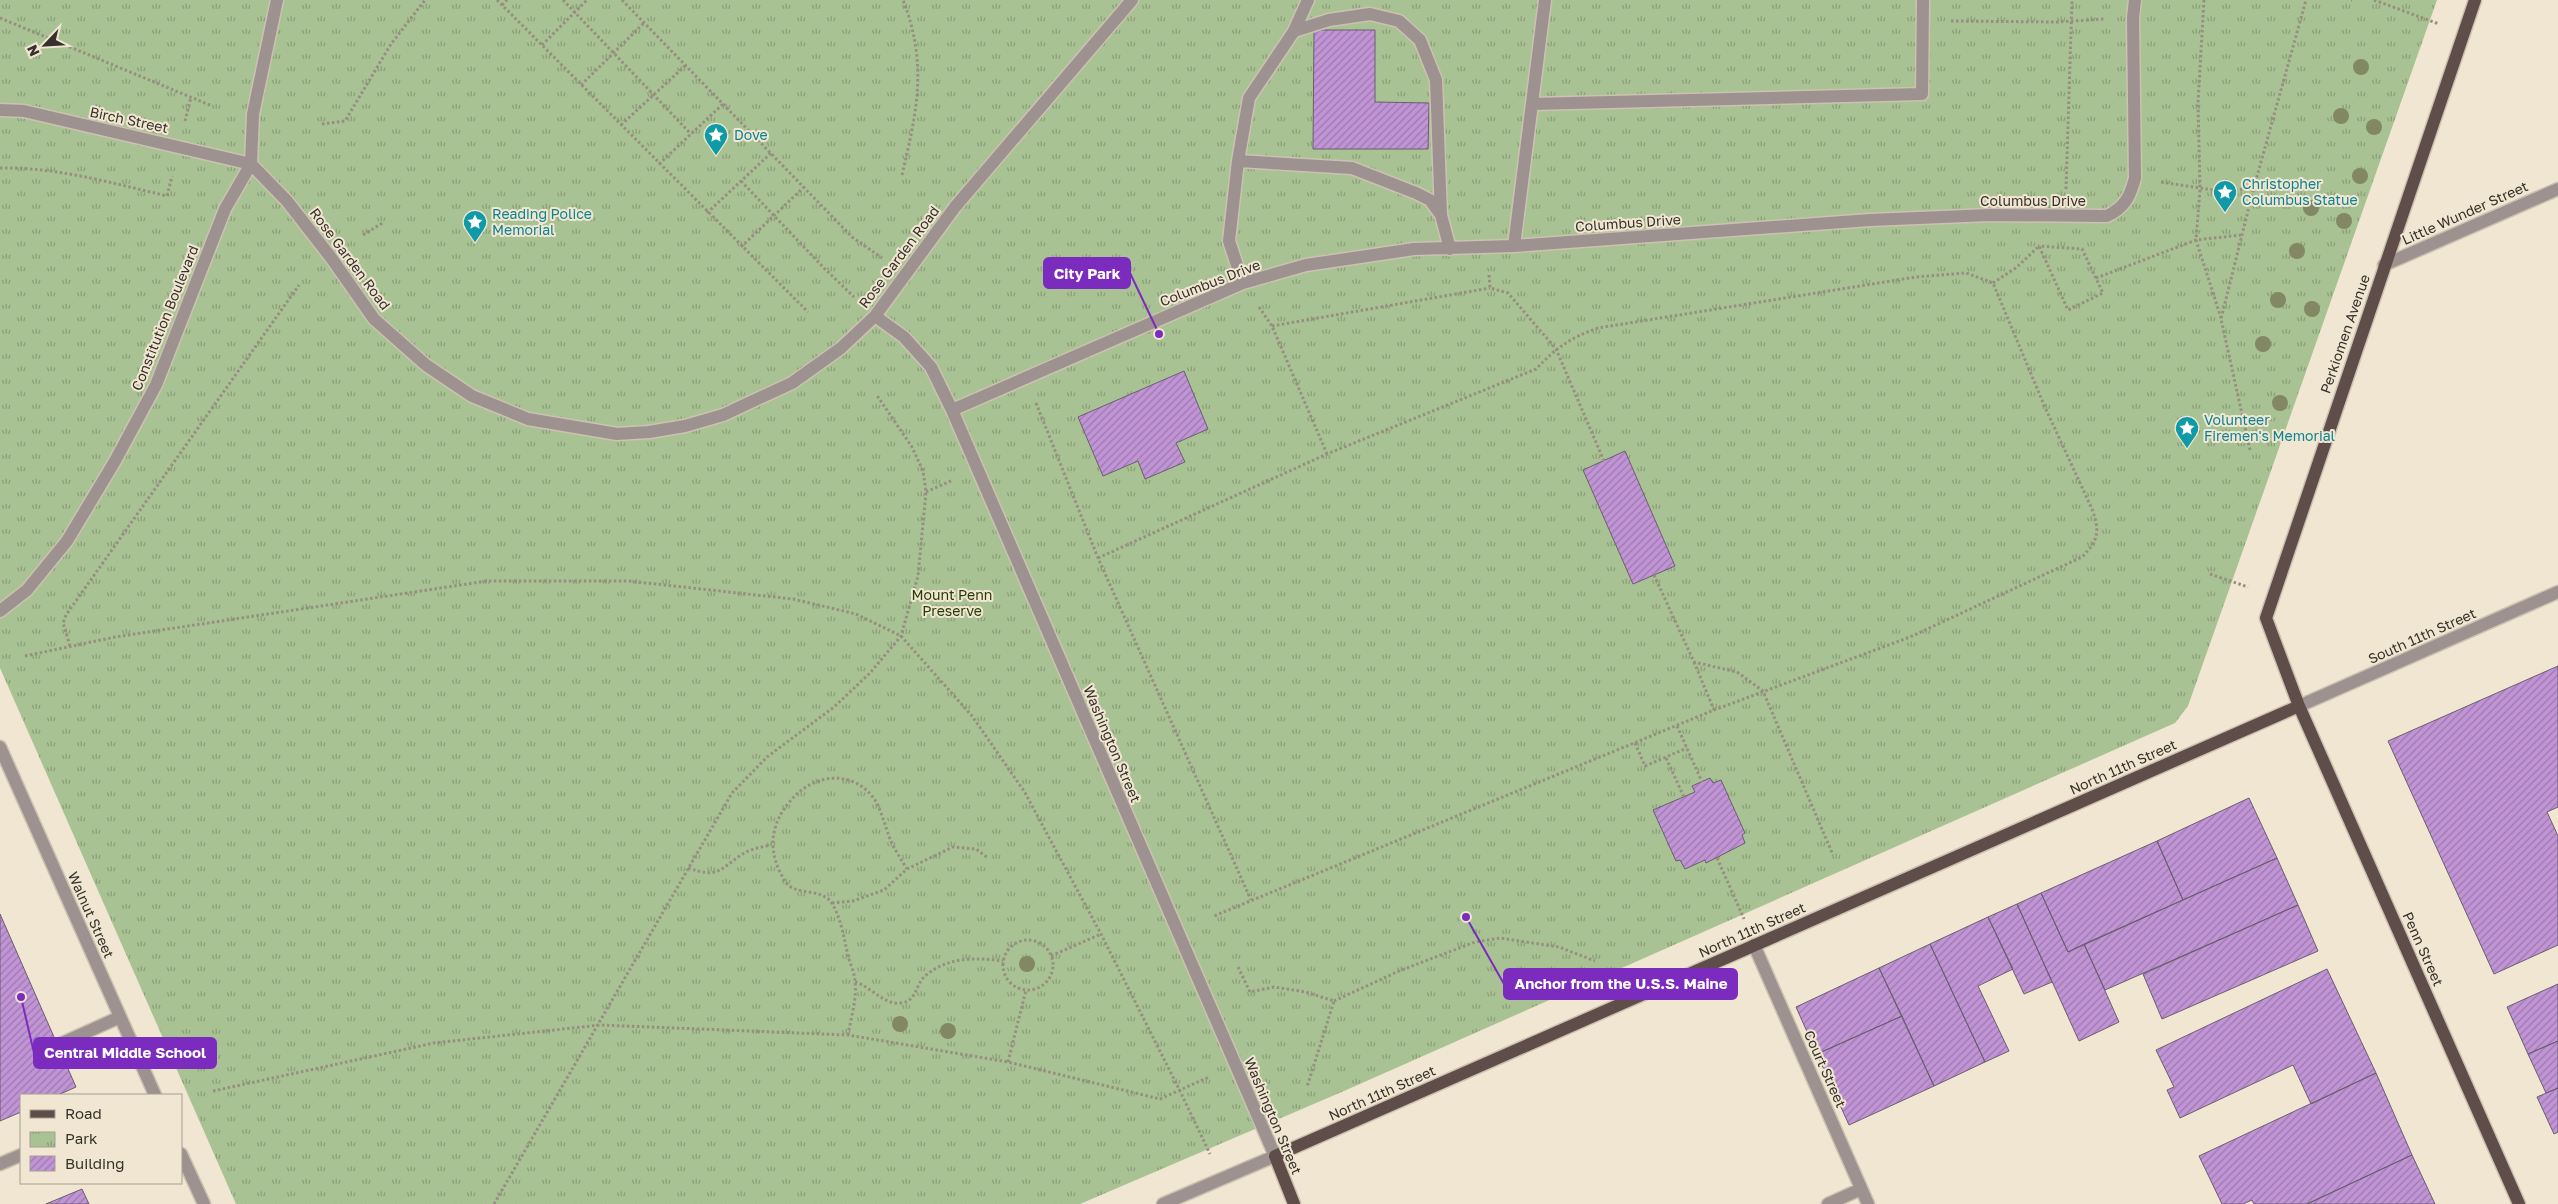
<svg xmlns="http://www.w3.org/2000/svg" width="2558" height="1204" viewBox="0 0 2558 1204" font-family="'Golos Text',sans-serif">
	<style>
		.park { fill: url(#park-tufts) }
		.building { fill: url(#building-hatch); stroke: #695e6f }
		.lines { fill: none; stroke-linecap: round; stroke-linejoin: round }
		.minor-casing { stroke: #ccc2b1; stroke-width: 15 }
		.major-casing { stroke: #ccc2b1; stroke-width: 15 }
		.path { stroke: #968f81; stroke-width: 3; stroke-dasharray: 2.5 2.5; stroke-linecap: butt }
		.minor { stroke: #9d9290; stroke-width: 12 }
		.major { stroke: #5f4d4a; stroke-width: 12 }
		.tree { fill: #818863 }
		.labels { text-anchor: middle; stroke-width: 4; stroke-linejoin: round; paint-order: stroke }
		.street-label { font-size: 14px; fill: #36322b; stroke: #f1e6d2 }
		.culture-label { font-size: 14px; fill: #0d838f; stroke: #f1e6d2; text-anchor: start }
		.park-label { font-size: 14px; fill: #263c08; stroke: #f1e6d2 }
		.leader { fill: none; stroke: #7b2cbf; stroke-width: 2 }
		.callout-dot { fill: #7b2cbf; stroke: #f1e6d2; stroke-width: 2 }
		.callout { fill: #7b2cbf; stroke: #7b2cbf; stroke-width: 2 }
		.callout-label { font-size: 15px; text-anchor: middle; font-weight: bold; fill: #fff }
	</style>
	<defs>
		<pattern id="park-tufts" width="24" height="20" patternUnits="userSpaceOnUse" patternTransform="scale(1.25)"><rect width="24" height="20" fill="#a9c293"/><path d="M3 7l-1-3M5 7V3M7 7l1-3M15 17l-1-3M17 17v-4M19 17l1-3" fill="none" stroke="#8a9e78"/></pattern>
		<pattern id="building-hatch" width="6" height="6" patternUnits="userSpaceOnUse" patternTransform="scale(1.25)"><rect width="6" height="6" fill="#c094d5"/><path d="M-1 1l2-2M0 6l6-6M5 7l2-2" fill="none" stroke="#9d79ad"/></pattern>
	</defs>
	<rect width="100%" height="100%" fill="#f1e6d2"/>
	<path class="park" d="M0 0H2437L2188 706 2175 723 1344 1091 1080 1204H236L0 668Z"/>
	<path class="building" d="M1314 30H1375V102L1429 103 1428 149H1313Z
		M1184 371 1208 429 1176 443 1185 462 1145 479 1138 461 1103 476 1078 417Z
		M1625 451 1675 566 1633 584 1583 470Z
		M2558 666V807L2547 812 2558 836V945L2494 974 2388 741Z
		M1710 778 1713 783 1721 780 1745 833 1742 835 1745 843 1706 863 1705 860 1685 869 1680 860 1676 861 1653 810 1695 792 1692 786Z
		M2249 798 2277 858 2183 900 2157 841Z
		M2157 841 2183 900 2068 952 2041 893Z
		M2277 858 2298 905 2105 990 2084 944Z
		M2041 893 2068 952 2084 944 2119 1022 2079 1041 2017 904Z
		M2017 904 2052 982 2024 994 1988 917Z
		M2298 905 2318 951 2162 1019 2143 974Z
		M0 914 76 1087 58 1095H21V1112L0 1121Z
		M1988 917 2013 969 1978 986 2009 1051 1985 1062 1930 944Z
		M1930 944 1985 1062 1934 1086 1879 968Z
		M1879 968 1902 1016 1817 1054 1796 1007Z
		M2327 969 2376 1073 2311 1104 2293 1065 2180 1118 2167 1090 2174 1087 2156 1050Z
		M2558 984V1041L2528 1054 2507 1007Z
		M1902 1016 1934 1086 1849 1125 1817 1054Z
		M2558 1041V1088L2546 1093 2528 1054Z
		M2376 1073 2412 1155 2307 1204H2254L2252 1200 2243 1204H2222L2199 1156Z
		M2558 1088V1132L2554 1134 2537 1097Z
		M2412 1155 2435 1204H2307Z
		M82 1189 89 1204H46Z"/>
	<g class="lines">
		<g class="minor-casing">
			<path id="minor" d="M1294 31 1329 20 1370 14 1399 21 1420 40 1436 80 1441 215
				M1532 104 1922 94 1923 0
				M0 110 24 111 251 164
				M1238 161 1352 168 1416 193 1430 200 1441 215 1450 249
				M251 164 287 201 332 259 374 319 426 365 472 396 528 419 617 434 649 432 685 426 723 415 792 383 841 348 875 316 955 207 1132 0
				M1514 246 1545 0
				M2384 265 2558 189
				M1243 283 1229 241 1238 161 1249 98 1294 31 1308 0
				M875 316 904 337 931 367 952 410 1275 1156 1163 1204
				M952 410 1243 283 1306 265 1414 249 1514 246 1870 220 1990 215 2107 216C2125 207 2130 197 2135 178L2133 18 2135 0
				M0 611 27 590 67 541 115 461 156 385 225 209 251 164 253 114 277 0
				M2299 706 2558 592
				M0 747 155 1095
				M1754 945 1868 1204
				M58 1045 120 1017
				M181 1154 204 1204
				M0 1164 21 1155
				M1828 1204 1861 1189"/>
		</g>
		<g class="major-casing">
			<path id="major" d="M2475 0 2266 618 2299 706 2519 1204
				M1294 1204 1275 1156 2299 706"/>
		</g>
		<path class="path" d="M497 0 808 312
			M563 0 691 134
			M622 0 852 237 882 258
			M2204 0 2198 103 2200 189 2196 240 2221 318
			M2351 0H2352
			M2374 0 2439 24
			M502 5 507 0
			M0 18 212 106
			M1951 21 2057 22 2104 19
			M542 45 587 0
			M581 85 644 23
			M185 121 191 97
			M322 124 345 121 391 44 425 0
			M621 125 686 65
			M659 164 723 104
			M0 168C57 167 112 183 167 196L172 176
			M902 175C917 111 928 64 903 0
			M741 181 824 268 854 297
			M2161 182 2226 192 2254 187
			M2066 189 2072 0
			M707 213 771 153
			M363 235 384 222
			M741 247 804 187
			M1489 275 1490 288 1508 293 1556 349 1604 461
			M2096 278 2196 240 2241 235
			M1993 283 2017 267 2039 246 2068 310 2103 293 2082 249 2039 246H2038
			M1259 307 1272 326 1327 454
			M1272 326 1490 288
			M1036 403 1098 558 1251 900
			M2250 450 2221 319 2254 187 2306 0
			M926 492 953 480
			M1098 558 1327 454 1536 369C1557 347 1570 338 1598 328L1916 277 1966 273 1993 283 2044 405 2092 509C2100 531 2099 540 2082 557L1910 637 1714 710 1214 916
			M2210 574 2248 587
			M1654 575 1694 662 1737 672 1763 691 1833 855
			M70 646 63 623 66 615 299 285
			M25 656 115 637 487 581H628L793 599 856 614 901 636 972 716 1024 791 1101 934 1180 1091 1210 1154
			M1694 662 1714 710
			M1677 726 1702 782
			M1635 743 1645 766 1687 748
			M1666 758 1684 797
			M1717 858 1744 919
			M688 868C718 878 718 871 741 855 750 849 761 847 771 845
			M832 903 853 901 884 890 907 869 953 847 976 849 988 858
			M1003 965a25 25 0 1 1 50 0a25 25 0 1 1-50 0Z
			M1051 956 1101 934
			M1238 967 1250 992 1274 987 1306 992 1334 1001 1307 1087
			M855 982C870 986 884 1005 900 1003 917 1002 915 985 925 976 947 957 976 957 1003 961
			M1334 1001 1399 971 1475 942 1500 938 1559 947 1595 961
			M848 1035C851 1018 857 998 855 982 855 973 850 964 848 956 844 938 842 922 833 905 825 890 805 894 793 888 785 885 783 877 779 870 768 845 772 822 791 800 813 774 853 768 875 800 882 812 885 826 890 839 894 849 901 859 907 869
			M1008 1062 1026 990
			M213 1091 434 1043 600 1025 848 1035 1008 1062 1160 1099 1209 1077
			M494 1204 732 793 767 757 834 707 870 673 901 636 918 576 926 492 923 471 912 447 876 394"/>
		<use href="#minor" class="minor"/>
		<use href="#major" class="major"/>
	</g>
	<g class="tree">
		<circle cx="2361" cy="67" r="8"/>
		<circle cx="2341" cy="116" r="8"/>
		<circle cx="2374" cy="127" r="8"/>
		<circle cx="2360" cy="176" r="8"/>
		<circle cx="2311" cy="208" r="8"/>
		<circle cx="2344" cy="221" r="8"/>
		<circle cx="2297" cy="251" r="8"/>
		<circle cx="2278" cy="300" r="8"/>
		<circle cx="2312" cy="309" r="8"/>
		<circle cx="2263" cy="344" r="8"/>
		<circle cx="2280" cy="403" r="8"/>
		<circle cx="1027" cy="964" r="8"/>
		<circle cx="900" cy="1024" r="8"/>
		<circle cx="948" cy="1031" r="8"/>
	</g>
	<defs>
		<g id="sight-pin" transform="scale(1.25)"><path d="M0 17L-7.5 6A9.5 9.5 0 1 1 7.5 6Z" fill="#0f9aa8" stroke="#f1e6d2"/><path d="M0-6L1.8-2.2L6-1.7L2.9 1.2L3.7 5.4L0 3.3L-3.7 5.4L-2.9 1.2L-6-1.7L-1.8-2.2Z" fill="#fff"/></g>
	</defs>
	<g fill-rule="evenodd">
		<use href="#sight-pin" x="716" y="135"/>
		<use href="#sight-pin" x="2225" y="192"/>
		<use href="#sight-pin" x="475" y="222"/>
		<use href="#sight-pin" x="2187" y="428"/>
	</g>
	<g class="labels">
		<g class="street-label">
			<text transform="translate(129 120) rotate(12)" y="5">Birch Street</text>
			<text x="2033" y="206">Columbus Drive</text>
			<text transform="translate(2465 213) rotate(-24)" y="5">Little Wunder Street</text>
			<text transform="translate(1628 223) rotate(-4)" y="5">Columbus Drive</text>
			<text transform="translate(899 257) rotate(-53)" y="5">Rose Garden Road</text>
			<text transform="translate(350 259) rotate(53)" y="5">Rose Garden Road</text>
			<text transform="translate(1210 283) rotate(-21)" y="5">Columbus Drive</text>
			<text transform="translate(165 318) rotate(-68)" y="5">Constitution Boulevard</text>
			<text transform="translate(2345 334) rotate(-71)" y="5">Perkiomen Avenue</text>
			<text transform="translate(2422 636) rotate(-24)" y="5">South 11th Street</text>
			<text transform="translate(1112 744) rotate(67)" y="5">Washington Street</text>
			<text transform="translate(2123 767) rotate(-24)" y="5">North 11th Street</text>
			<text transform="translate(91 915) rotate(66)" y="5">Walnut Street</text>
			<text transform="translate(1752 930) rotate(-24)" y="5">North 11th Street</text>
			<text transform="translate(2423 949) rotate(66)" y="5">Penn Street</text>
			<text transform="translate(1825 1069) rotate(66)" y="5">Court Street</text>
			<text transform="translate(1382 1093) rotate(-24)" y="5">North 11th Street</text>
			<text transform="translate(1273 1116) rotate(67)" y="5">Washington Street</text>
		</g>
		<g class="culture-label">
			<text x="734" y="140">Dove</text>
			<text x="2242" y="189">Christopher<tspan x="2242" dy="16">Columbus Statue</tspan></text>
			<text x="492" y="219">Reading Police<tspan x="492" dy="16">Memorial</tspan></text>
			<text x="2204" y="425">Volunteer<tspan x="2204" dy="16">Firemen's Memorial</tspan></text>
		</g>
		<g class="park-label">
			<text x="952" y="600">Mount Penn<tspan x="952" dy="16">Preserve</tspan></text>
		</g>
	</g>
	<path class="leader" d="M1159 334L1130 273M1466 917L1504 984M21 997L34 1053"/>
	<g class="callout-dot">
		<circle cx="1159" cy="334" r="5"/>
		<circle cx="1466" cy="917" r="5"/>
		<circle cx="21" cy="997" r="5"/>
	</g>
	<g class="callout">
		<rect x="1044" y="258" width="86" height="30" rx="5"/>
		<rect x="1504" y="969" width="233" height="30" rx="5"/>
		<rect x="34" y="1038" width="182" height="30" rx="5"/>
	</g>
	<g class="callout-label">
		<text x="1087" y="279">City Park</text>
		<text x="1621" y="989">Anchor from the U.S.S. Maine</text>
		<text x="125" y="1058">Central Middle School</text>
	</g>
	<rect x="20" y="1094" width="162" height="90" fill="#f1e6d2" stroke="#a69e8f"/>
	<rect x="30" y="1110" width="25" height="8" fill="#5f4d4a" stroke="#a69e8f"/>
	<text x="65" y="1119" font-size="15" fill="#36322b">Road</text>
	<rect x="30" y="1132" width="25" height="15" fill="url(#park-tufts)" stroke="#a69e8f"/>
	<text x="65" y="1144" font-size="15" fill="#36322b">Park</text>
	<rect x="30" y="1156" width="25" height="15" fill="url(#building-hatch)" stroke="#a69e8f"/>
	<text x="65" y="1169" font-size="15" fill="#36322b">Building</text>
	<g transform="translate(45 45) rotate(245)" stroke="#f1e6d2" stroke-width="4" paint-order="stroke">
	<path d="M0-4L9 19L0 12L-9 19Z" fill="#36322b"/>
	<text y="-8" font-size="14" font-weight="bold" text-anchor="middle" fill="#36322b">N</text>
	</g>
</svg>
